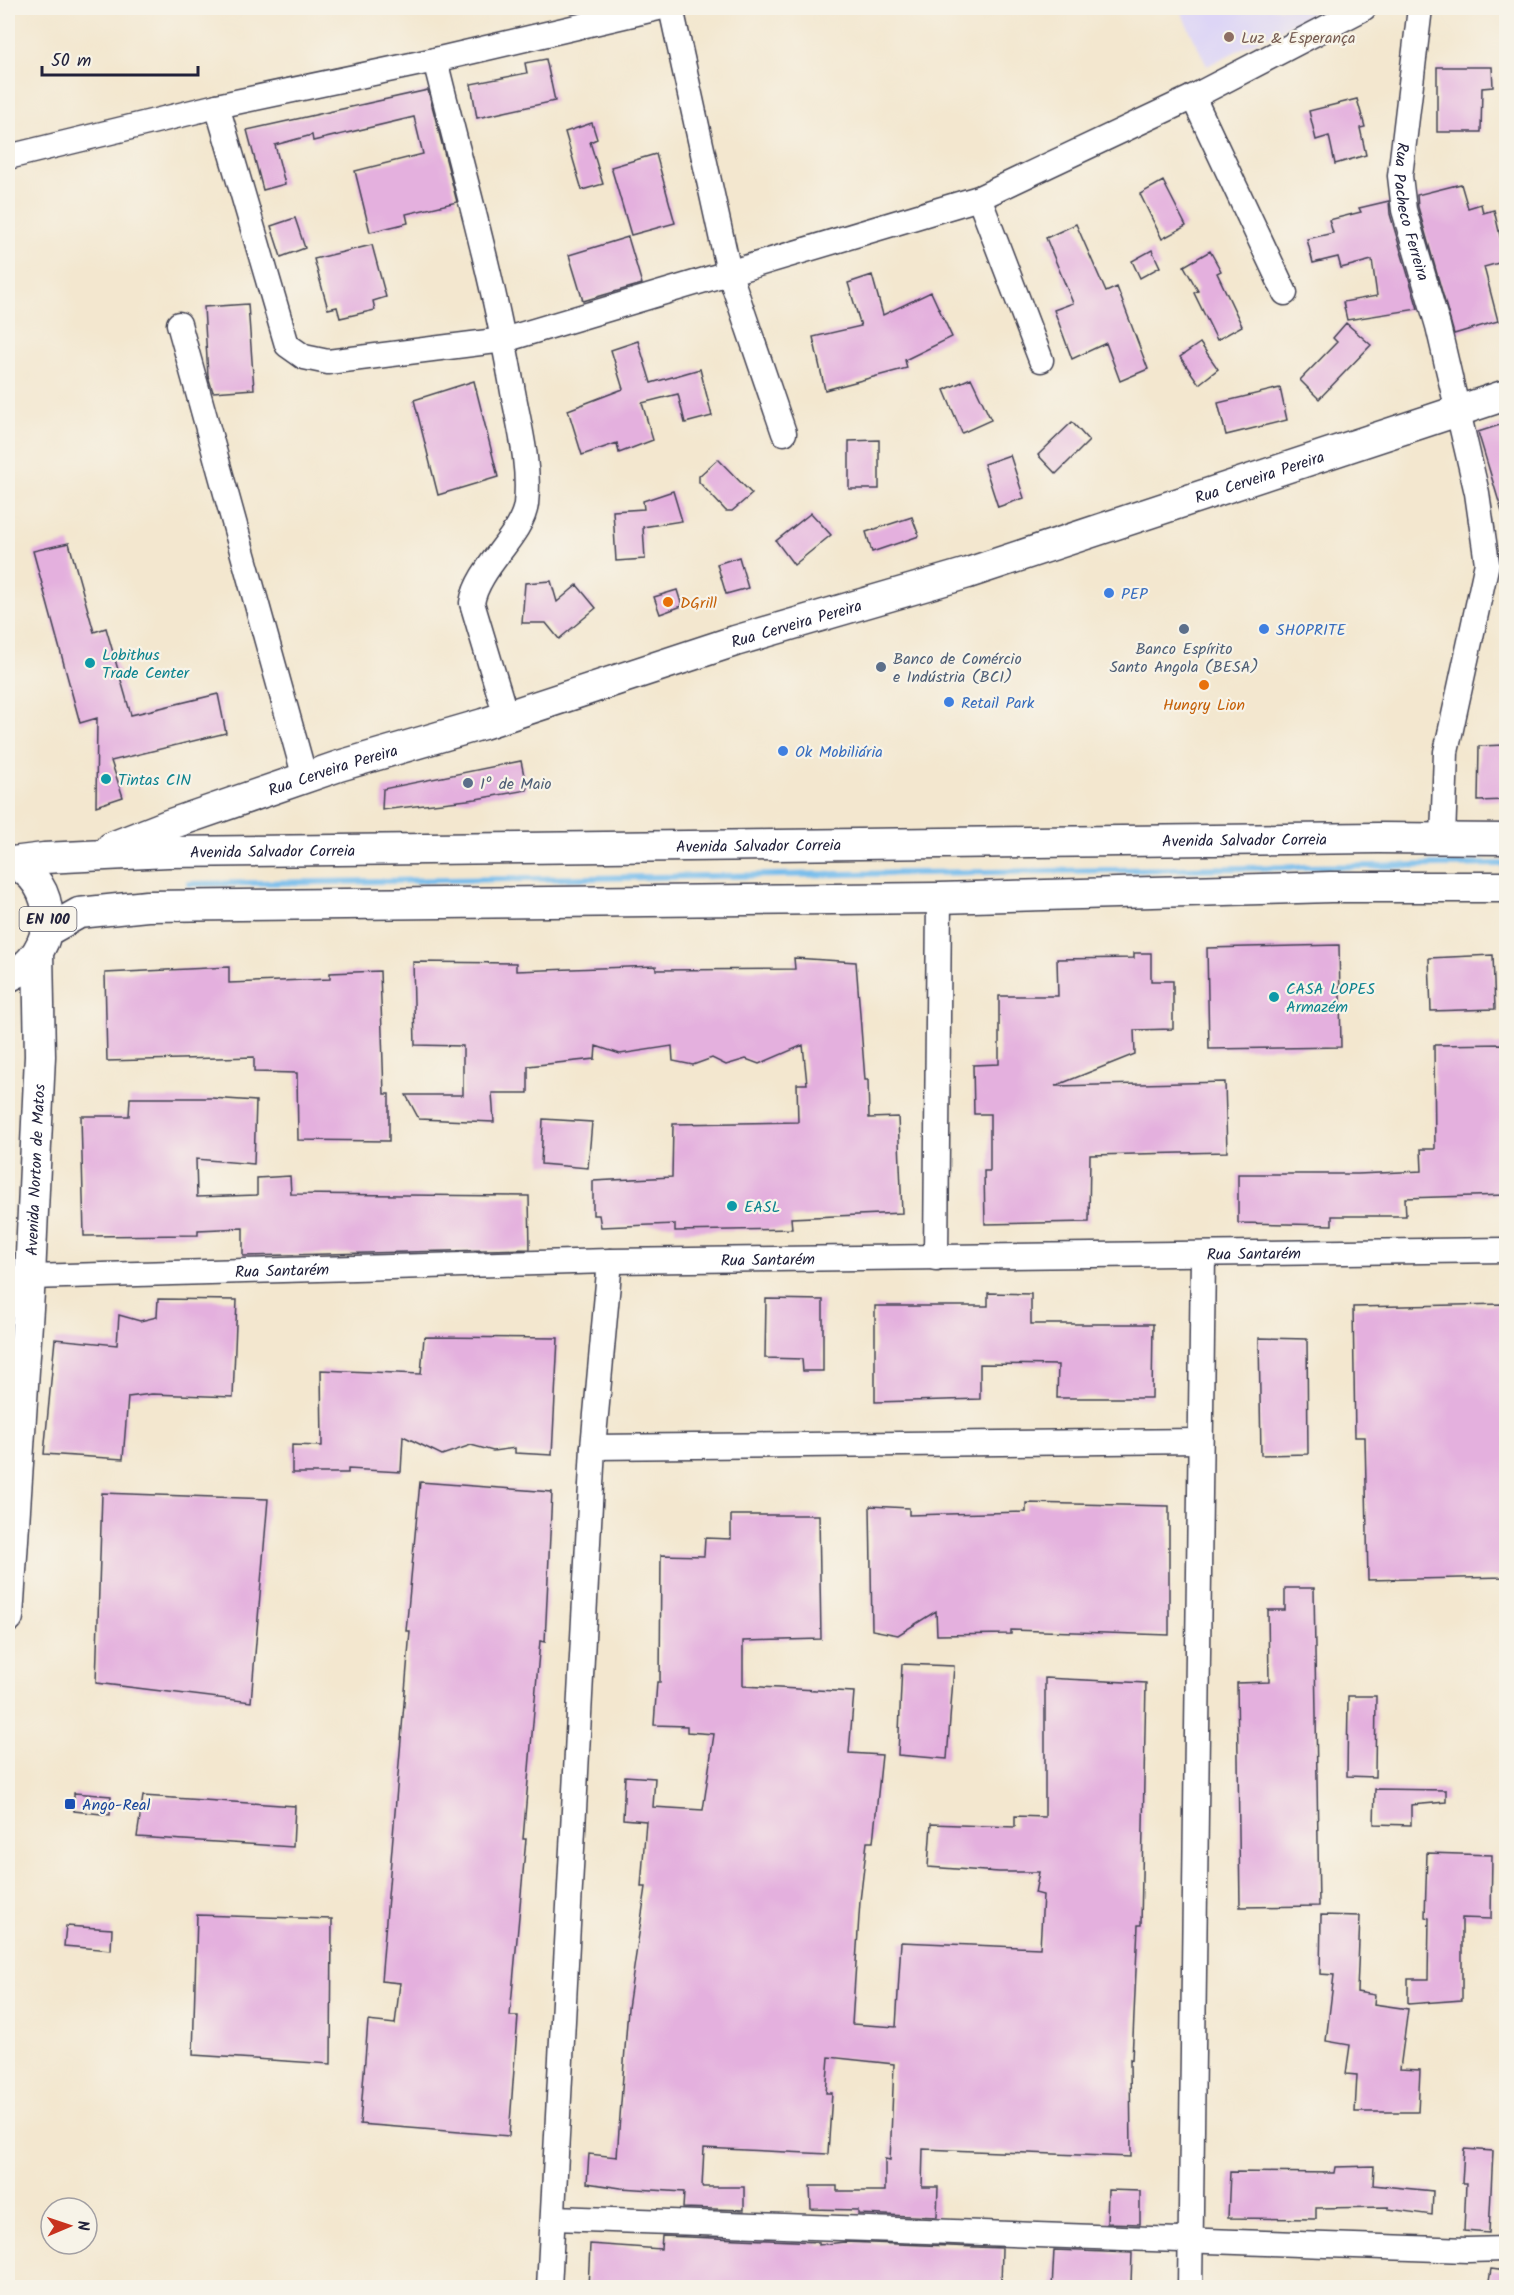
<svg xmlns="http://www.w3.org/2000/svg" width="1514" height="2295" viewBox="0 0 1514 2295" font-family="Kalam,sans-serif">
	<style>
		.built { fill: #ddd5f6 }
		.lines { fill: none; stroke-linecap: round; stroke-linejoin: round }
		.stream { stroke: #74bcec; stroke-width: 6 }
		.building { fill: #e4b0de }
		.minor-casing { stroke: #414051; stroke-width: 27 }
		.major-casing { stroke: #414051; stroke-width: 33 }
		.minor { stroke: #fff; stroke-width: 24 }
		.major { stroke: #fff; stroke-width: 30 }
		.education-dot { fill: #8d6e63; stroke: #f7f3e8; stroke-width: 2 }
		.shop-dot { fill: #3f7fe0; stroke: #f7f3e8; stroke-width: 2 }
		.food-dot { fill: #e8710a; stroke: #f7f3e8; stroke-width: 2 }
		.service-dot { fill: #5c6f8a; stroke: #f7f3e8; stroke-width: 2 }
		.culture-dot { fill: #0f9aa8; stroke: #f7f3e8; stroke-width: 2 }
		.transit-dot { fill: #1a4fb4; stroke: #f7f3e8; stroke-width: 2 }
		.labels { text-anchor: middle; stroke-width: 4.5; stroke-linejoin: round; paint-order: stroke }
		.shield { fill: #f7f3e8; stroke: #62616f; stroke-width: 1.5 }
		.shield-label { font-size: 15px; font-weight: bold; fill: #22223b }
		.education-label { font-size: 16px; fill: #785e54; stroke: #f7f3e8; text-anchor: start }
		.street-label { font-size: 16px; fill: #22223b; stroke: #f7f3e8 }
		.shop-label { font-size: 16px; fill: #366cbe; stroke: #f7f3e8; text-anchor: start }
		.food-label { font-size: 16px; fill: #c56008; stroke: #f7f3e8; text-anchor: start }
		.service-label { font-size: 16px; fill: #4e5e75; stroke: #f7f3e8; text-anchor: start }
		.culture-label { font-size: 16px; fill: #0d838f; stroke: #f7f3e8; text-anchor: start }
		.transit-label { font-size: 16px; fill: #164399; stroke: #f7f3e8; text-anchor: start }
	</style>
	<rect width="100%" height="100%" fill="#f7f3e8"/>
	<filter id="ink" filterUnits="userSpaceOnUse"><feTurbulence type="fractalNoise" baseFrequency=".0167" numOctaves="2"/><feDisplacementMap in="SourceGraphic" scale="12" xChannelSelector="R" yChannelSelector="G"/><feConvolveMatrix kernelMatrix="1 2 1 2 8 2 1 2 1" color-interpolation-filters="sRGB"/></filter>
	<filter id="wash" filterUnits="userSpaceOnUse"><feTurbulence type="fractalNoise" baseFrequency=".008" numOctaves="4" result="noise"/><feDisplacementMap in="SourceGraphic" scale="24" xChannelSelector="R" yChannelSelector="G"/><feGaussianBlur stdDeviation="1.35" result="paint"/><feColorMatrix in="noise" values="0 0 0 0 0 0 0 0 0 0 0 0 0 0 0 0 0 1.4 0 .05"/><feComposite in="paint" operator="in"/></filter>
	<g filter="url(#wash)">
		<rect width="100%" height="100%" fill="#f3e7cf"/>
		<path class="built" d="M1179 8H1323L1207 66Z"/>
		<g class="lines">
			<path class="stream" d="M189 884 1506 864"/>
		</g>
		<g id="blocks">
			<path class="building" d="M546 59 555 101 477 118 471 84 527 73 525 63Z
				M1437 67H1492L1493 87 1482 88 1481 132H1437Z
				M428 90 457 202 406 214 408 223 370 232 355 171 423 154 414 117 313 141 312 135 275 145 285 184 263 190 247 130Z
				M1357 99 1365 127 1360 128 1366 155 1335 164 1329 136 1316 140 1309 111Z
				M592 123 597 139 590 142 603 184 582 190 565 132Z
				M656 154 675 223 631 235 611 167Z
				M1163 181 1186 226 1162 239 1140 194Z
				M1461 184 1468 208 1481 204 1483 213 1494 210 1506 261 1484 267 1498 321 1454 334 1418 207 1417 195Z
				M1389 201 1390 214 1418 309 1347 320 1343 302 1377 296 1372 260 1341 268 1338 257 1313 263 1307 239 1333 233 1329 220 1361 212 1359 208Z
				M295 218 305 248 281 257 271 226Z
				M1076 224 1106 292 1117 287 1148 369 1120 381 1106 343 1072 359 1054 310 1073 303 1046 238Z
				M628 237 642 284 583 301 569 255Z
				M372 245 386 297 373 301 375 310 340 318 337 307 328 309 314 259Z
				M1152 250 1160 267 1140 278 1132 261Z
				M1210 251 1221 271 1217 273 1242 326 1217 340 1194 293 1198 291 1184 266Z
				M872 275 883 315 931 292 952 337 905 360 907 368 825 390 813 337 861 326 848 283Z
				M248 304 254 389 213 392 208 376 204 307Z
				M1346 323 1371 345 1319 399 1300 380 1337 342 1333 338Z
				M638 341 651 383 700 369 712 416 685 423 678 394 642 403 653 440 619 453 617 443 582 455 568 410 623 389 611 350Z
				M1200 343 1218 369 1199 384 1180 357Z
				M971 378 991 420 962 433 944 390Z
				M474 381 498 477 438 495 414 400Z
				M1280 388 1287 420 1226 435 1218 403Z
				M1072 422 1089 441 1056 474 1038 455Z
				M1506 423V512H1502L1478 432Z
				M879 440V489H849V441Z
				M1010 455 1024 498 998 507 984 464Z
				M718 459 752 494 732 511H726L699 482V476Z
				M673 491 682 521 643 527 645 559 616 561 613 511 644 509 643 501Z
				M811 513 831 535 794 565 776 541Z
				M912 517 919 536 872 552 866 532Z
				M69 543 94 632 106 628 131 715 218 694 226 733 111 761 123 797 96 806 97 718 80 723 33 551Z
				M739 557 748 588 726 594 717 564Z
				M551 581 557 602 577 585 596 608 559 639 546 623H522L525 583Z
				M677 590 682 606 660 614 654 597Z
				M1506 745V800L1478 801 1479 746Z
				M521 761 527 790 476 799 382 810 383 789Z
				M1339 945 1341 1047 1209 1049 1207 948Z
				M1134 953H1151V981H1173V1029L1134 1030 1135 1054 1055 1086 1225 1082 1227 1152 1090 1155 1089 1222 985 1224 984 1171H990V1114H974L973 1065 999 1064V996H1058L1057 959 1134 958Z
				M1493 955 1495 1009 1431 1011 1429 958Z
				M794 958 856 962 865 1080H868L869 1118 898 1117 902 1213 791 1218 792 1229 675 1231V1224L601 1227 599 1215H593V1181L672 1177 673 1124 798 1122 797 1084H807L803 1045 759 1064 746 1059 726 1065 712 1058 693 1065 673 1061 672 1046 620 1054 596 1046 595 1059 528 1066V1093H492L494 1122 419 1119 406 1095H463V1046L415 1045 413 962 516 963V971L656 966V970L795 969Z
				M229 967V983L330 979V973L380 971 384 1094H389V1141L298 1140 297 1073 254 1072V1057L107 1061 105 973Z
				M1506 1044V1195L1405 1198 1406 1216H1332V1225L1238 1223V1174H1358L1422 1171 1421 1149H1435L1434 1045Z
				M130 1098H211L256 1101 254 1164 196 1159 197 1197 257 1195V1178L290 1176 291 1194 529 1196 530 1249 243 1256V1228L198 1230V1235L84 1236 81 1116H129Z
				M543 1119 592 1122 588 1168 541 1164Z
				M988 1293 1031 1294V1324H1153L1152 1398H1057L1058 1365 980 1364V1399L875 1402V1306H988Z
				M158 1299 237 1300 233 1397 152 1394 128 1397 123 1459 44 1454 55 1339 117 1345 119 1315 140 1321 157 1317Z
				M766 1299 823 1300V1371H803L802 1359 765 1358Z
				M1506 1304V1577L1368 1580 1365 1437H1355L1353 1307Z
				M424 1337 558 1338 552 1455 515 1453V1448L493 1451 471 1445 442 1455 403 1436 401 1472 348 1469V1473H292V1445L322 1446 321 1370 421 1374Z
				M1259 1338 1307 1339 1308 1454 1261 1455Z
				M420 1482 552 1492 545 1642 540 1641 523 1839H526L510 2016H518L509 2136 360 2124 368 2021 395 2024 400 1983 381 1981 410 1631H406Z
				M102 1493 268 1499 251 1702 96 1683Z
				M1026 1503 1169 1506V1635L1011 1630V1634L937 1635 936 1611 898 1635 872 1630 870 1506 909 1508V1515L1026 1512Z
				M731 1515H819L821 1639 743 1641V1686L854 1692 849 1753 882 1755 873 1842H867L860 1901 852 2024 896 2027 901 1942 1040 1948 1043 1895 1035 1893 1039 1872H999L928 1867 931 1824 1015 1827V1816L1045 1817V1678L1146 1683 1141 1925H1138L1132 2060 1130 2059 1131 2157 923 2149 922 2187H938L937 2217 858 2214V2210L811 2209 810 2186H837V2191H885V2159L890 2160 894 2064 829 2057 826 2093H832L828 2154 704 2148 702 2187H744V2210L683 2208 684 2192 621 2188 587 2183 589 2154 617 2157 628 2008 646 1887H641L646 1821 623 1819 625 1776 655 1778 653 1807 703 1810 714 1734 687 1732V1726L654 1725 657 1682H660L661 1555 704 1556 705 1538 731 1539Z
				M1285 1588H1314L1319 1906 1240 1907 1237 1683 1269 1682 1268 1610H1285Z
				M902 1664 954 1666 947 1759 898 1755Z
				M1348 1696H1376L1375 1777 1347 1776Z
				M1375 1789 1446 1790V1802L1411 1805V1825L1374 1824Z
				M74 1793 111 1796 110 1815 74 1811Z
				M143 1796 295 1806 293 1847 137 1837Z
				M1427 1853 1492 1855 1491 1919 1462 1918V2000L1408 2004V1979H1428L1429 1918 1425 1917Z
				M197 1915 332 1919 331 2064 193 2055Z
				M1321 1915 1360 1916 1357 1992 1375 1995 1374 2004 1408 2009 1400 2069 1420 2070 1418 2112H1355L1357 2075 1346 2074 1350 2045 1326 2041 1334 1975 1320 1974Z
				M66 1926 112 1929 111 1950 64 1946Z
				M1464 2149 1493 2151 1489 2233 1464 2231 1466 2183H1462Z
				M1374 2166 1373 2185 1433 2191 1432 2215 1388 2209 1389 2207 1316 2208V2219L1228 2218 1230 2172 1334 2173 1335 2167Z
				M1108 2190 1140 2191V2224L1107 2223Z
				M662 2236 819 2242V2245L844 2242 1002 2248 1001 2288H588L590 2244 661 2249Z
				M1054 2250 1132 2253 1131 2284 1109 2283V2288H1052Z
				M1491 2269 1506 2271V2288H1488Z"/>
		</g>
	</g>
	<g filter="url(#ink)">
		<use href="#blocks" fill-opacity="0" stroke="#414051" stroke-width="1.5"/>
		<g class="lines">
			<g class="minor-casing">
				<g id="minor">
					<path d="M671 8 729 272 784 433"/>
					<path id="s1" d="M1420 8 1400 176 1404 210 1438 326 1477 493 1487 563 1446 752 1443 839"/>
					<path d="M435 60C462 170 494 280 513 392 520 429 530 466 526 504 522 536 478 567 472 603L506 716"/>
					<path d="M1193 97 1285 293"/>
					<path d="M217 106 287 345 304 357 328 362 504 340 979 198 1193 97 1364 8"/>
					<path d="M8 157 217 106 435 60 658 8"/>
					<path d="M979 198 1041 360"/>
					<path d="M179 324 305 778"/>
					<path d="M936 1258 939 898"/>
					<path id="s2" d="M30 1277 610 1261 1506 1250"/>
					<path d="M593 1447 1200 1441"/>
					<path d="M554 2218 1467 2250 1506 2249"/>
					<path d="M549 2288 593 1447 610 1261"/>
					<path d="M1190 2288 1203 1255"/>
				</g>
			</g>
			<g class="major-casing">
				<g id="major">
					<path id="s3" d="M112 847 168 825 339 766 483 724 735 641 968 573 1506 395"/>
					<path d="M8 861C62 881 59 955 8 977"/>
					<path id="s4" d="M12 862 44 858 168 852 1378 838 1506 839"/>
					<path d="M47 931 79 913 147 906 939 898 1331 887H1506"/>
					<path id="s5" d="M8 1617 30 1277 40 1056 38 952 44 940"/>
				</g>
			</g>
			<use href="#minor" class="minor"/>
			<use href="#major" class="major"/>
		</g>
	</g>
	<circle class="education-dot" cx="1229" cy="37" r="6"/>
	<g class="shop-dot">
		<circle cx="1109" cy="593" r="6"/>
		<circle cx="1264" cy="629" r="6"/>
		<circle cx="949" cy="702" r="6"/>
		<circle cx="783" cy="751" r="6"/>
	</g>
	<g class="food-dot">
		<circle cx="668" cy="602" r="6"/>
		<circle cx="1204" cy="685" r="6"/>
	</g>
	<g class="service-dot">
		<circle cx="1184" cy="629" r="6"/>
		<circle cx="881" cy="667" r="6"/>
		<circle cx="468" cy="783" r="6"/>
	</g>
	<g class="culture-dot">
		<circle cx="90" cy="663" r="6"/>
		<circle cx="106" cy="779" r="6"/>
		<circle cx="1274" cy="997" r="6"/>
		<circle cx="732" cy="1206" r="6"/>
	</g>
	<rect class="transit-dot" x="64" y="1798" width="12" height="12" rx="3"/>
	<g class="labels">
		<rect class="shield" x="19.5" y="907" width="57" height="24" rx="4.5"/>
		<g class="shield-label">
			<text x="48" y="924">EN 100</text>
		</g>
		<g class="education-label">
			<text x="1241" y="43">Luz &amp; Esperança</text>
		</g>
		<g class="street-label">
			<text dy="6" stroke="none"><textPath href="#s1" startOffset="206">Rua Pacheco Ferreira</textPath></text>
			<text dy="6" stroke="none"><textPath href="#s3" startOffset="1206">Rua Cerveira Pereira</textPath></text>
			<text dy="6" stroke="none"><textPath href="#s3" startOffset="720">Rua Cerveira Pereira</textPath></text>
			<text dy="6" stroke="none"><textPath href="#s3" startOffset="234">Rua Cerveira Pereira</textPath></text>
			<text dy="6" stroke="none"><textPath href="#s4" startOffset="1233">Avenida Salvador Correia</textPath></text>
			<text dy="6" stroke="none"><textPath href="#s4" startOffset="747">Avenida Salvador Correia</textPath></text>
			<text dy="6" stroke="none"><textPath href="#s4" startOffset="261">Avenida Salvador Correia</textPath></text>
			<text dy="6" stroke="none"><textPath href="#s5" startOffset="448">Avenida Norton de Matos</textPath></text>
			<text dy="6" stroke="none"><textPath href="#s2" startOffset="1224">Rua Santarém</textPath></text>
			<text dy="6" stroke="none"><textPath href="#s2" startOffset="738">Rua Santarém</textPath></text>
			<text dy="6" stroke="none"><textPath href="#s2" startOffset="252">Rua Santarém</textPath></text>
		</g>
		<g class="shop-label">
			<text x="1121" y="599">PEP</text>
			<text x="1276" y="635">SHOPRITE</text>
			<text x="961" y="708">Retail Park</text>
			<text x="795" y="757">Ok Mobiliária</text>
		</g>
		<g class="food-label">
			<text x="680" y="608">DGrill</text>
			<text x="1204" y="710" text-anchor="middle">Hungry Lion</text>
		</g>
		<g class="service-label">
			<text x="1184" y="654" text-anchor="middle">Banco Espírito<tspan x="1184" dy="18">Santo Angola (BESA)</tspan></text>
			<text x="893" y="664">Banco de Comércio<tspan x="893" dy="18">e Indústria (BCI)</tspan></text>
			<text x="480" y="789">1º de Maio</text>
		</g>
		<g class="culture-label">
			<text x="102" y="660">Lobithus<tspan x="102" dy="18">Trade Center</tspan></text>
			<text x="118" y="785">Tintas CIN</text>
			<text x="1286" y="994">CASA LOPES<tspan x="1286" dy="18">Armazém</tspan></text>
			<text x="744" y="1212">EASL</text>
		</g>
		<g class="transit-label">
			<text x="82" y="1810">Ango-Real</text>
		</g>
	</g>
	<rect width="1514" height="2295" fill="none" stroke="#f7f3e8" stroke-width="30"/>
	<g transform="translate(69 2226) rotate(88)"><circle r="28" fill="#f7f3e8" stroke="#a29fa3" stroke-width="1.5"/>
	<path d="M0-4.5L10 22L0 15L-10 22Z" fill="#c8321e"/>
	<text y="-9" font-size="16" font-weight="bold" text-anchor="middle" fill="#22223b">N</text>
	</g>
	<path d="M42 66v9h156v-9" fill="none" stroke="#22223b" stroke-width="3"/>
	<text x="51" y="66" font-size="18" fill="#22223b" stroke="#f7f3e8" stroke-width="4.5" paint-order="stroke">50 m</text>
</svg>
